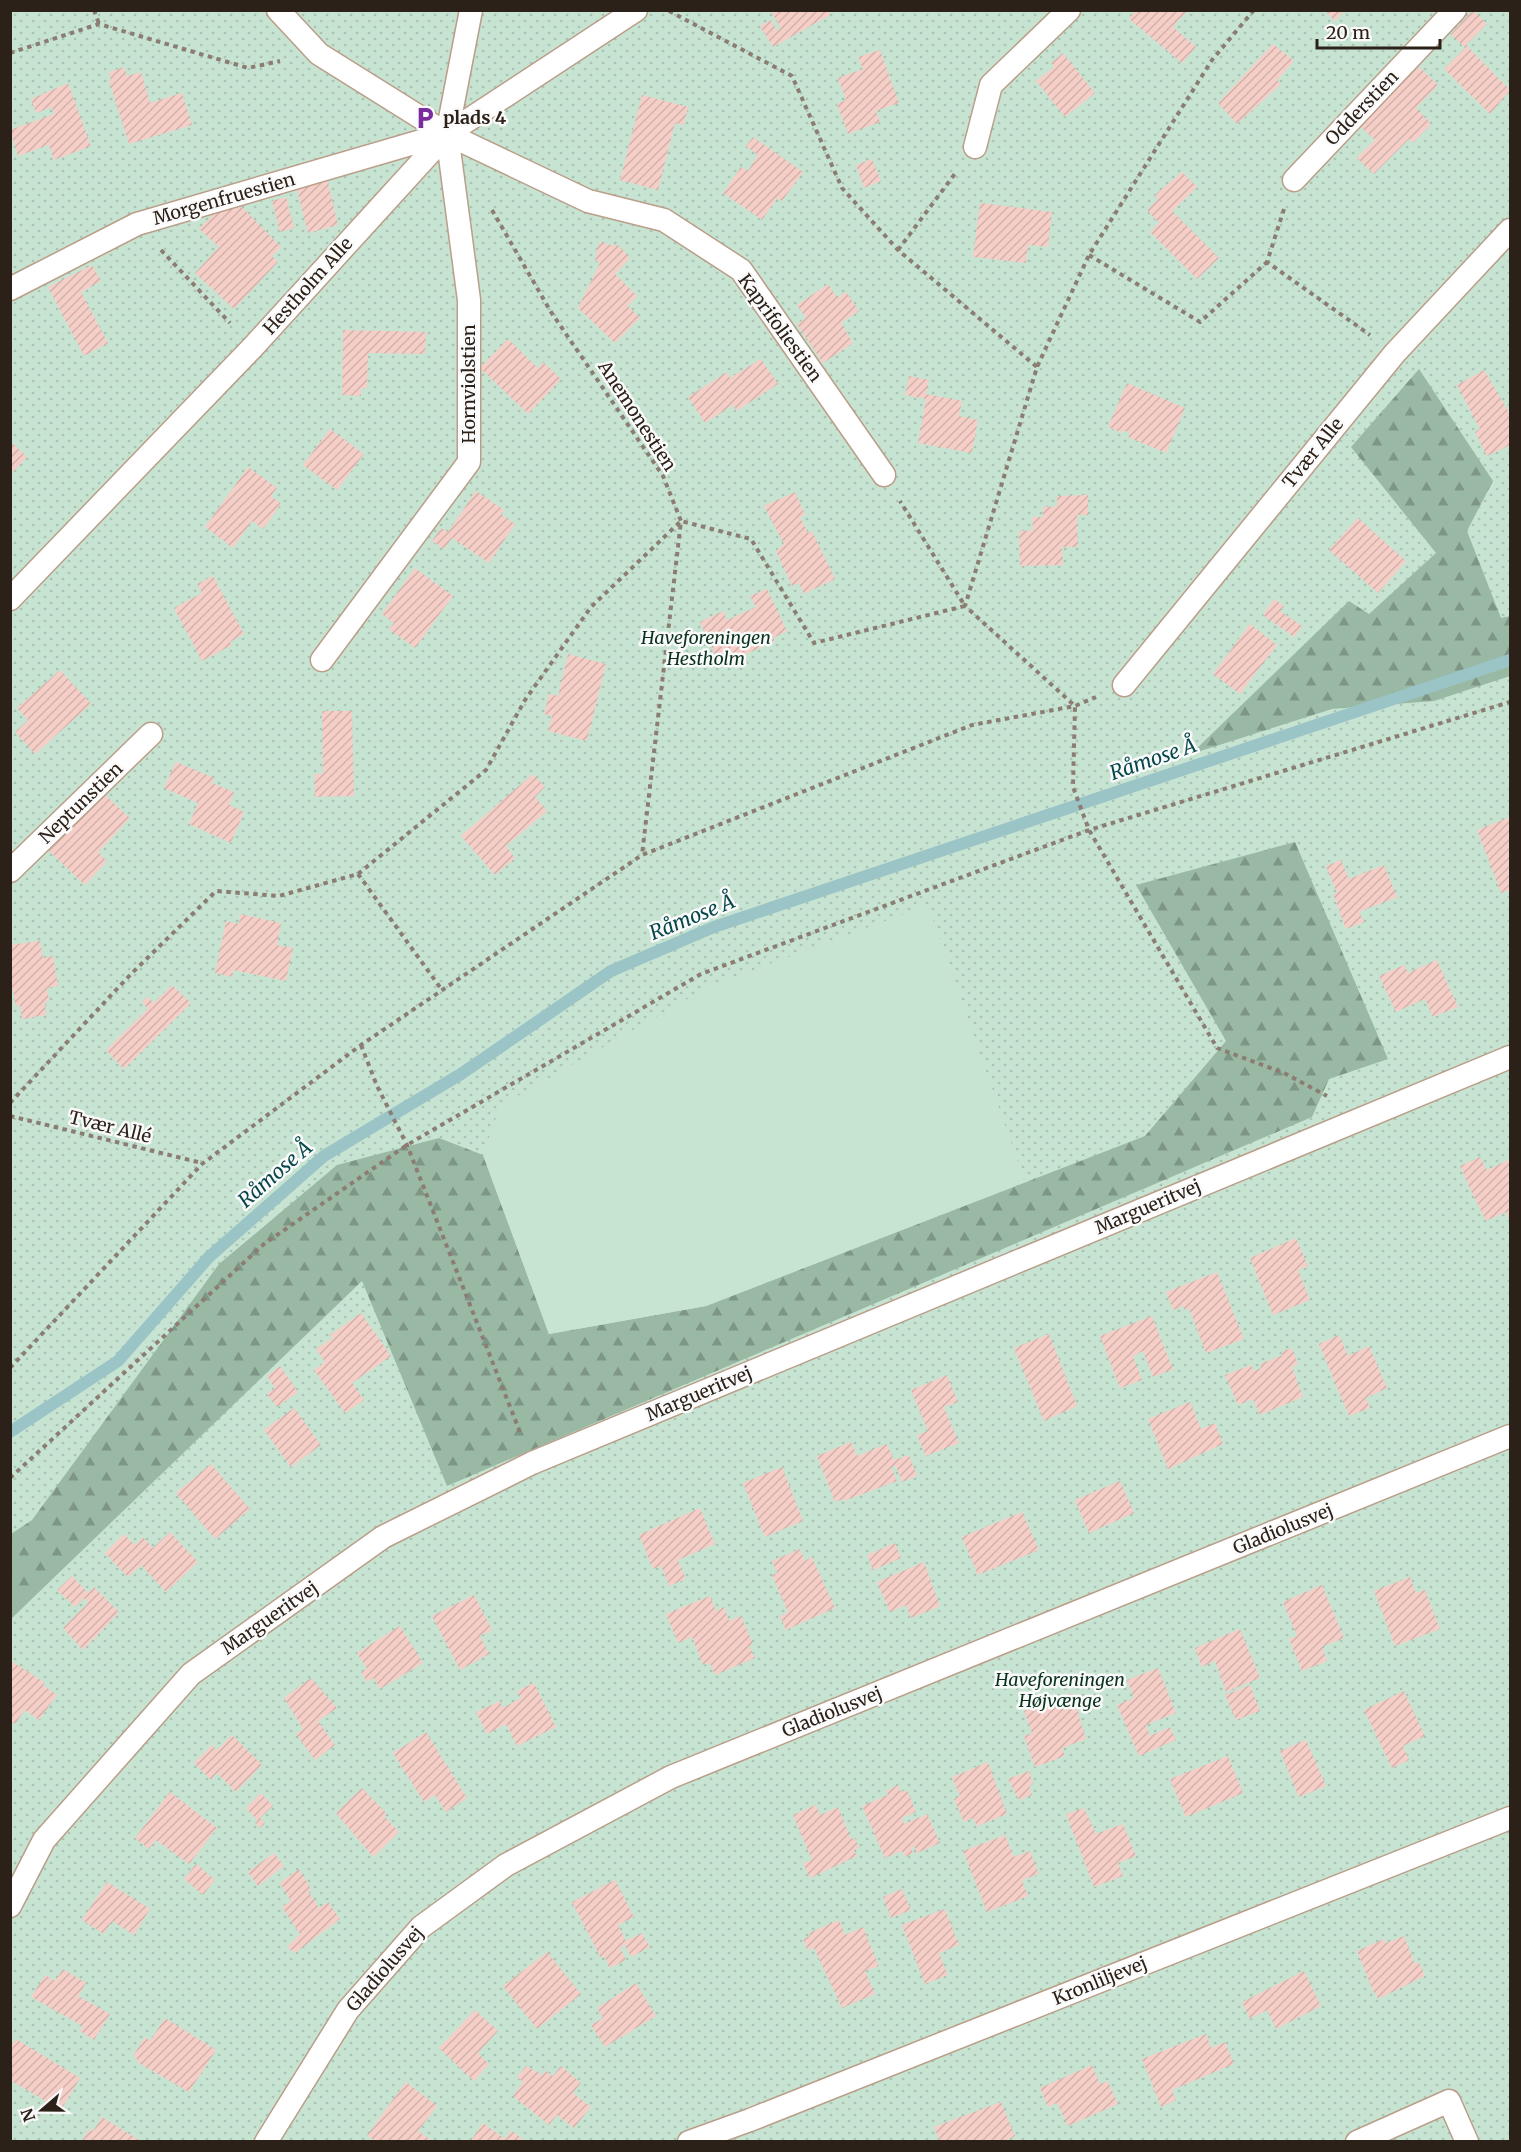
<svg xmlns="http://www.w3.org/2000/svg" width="1521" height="2152" viewBox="0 0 1521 2152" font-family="Merriweather,serif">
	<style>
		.grass { fill: url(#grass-dots) }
		.forest { fill: url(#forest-firs) }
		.park { fill: #c7e4d2 }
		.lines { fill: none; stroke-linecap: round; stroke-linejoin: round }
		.stream { stroke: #9bc4c6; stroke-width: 12 }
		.building { fill: url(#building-hatch) }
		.service-casing { stroke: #ba9e89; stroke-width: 25 }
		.path { stroke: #8c7d73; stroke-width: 4; stroke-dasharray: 4.5 4.5; stroke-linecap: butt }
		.service { stroke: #fff; stroke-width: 22 }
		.labels { text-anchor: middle; stroke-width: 5; stroke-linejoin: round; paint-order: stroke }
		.street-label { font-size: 18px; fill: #2c2119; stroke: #fafafa }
		.poi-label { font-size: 18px; font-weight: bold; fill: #2c2119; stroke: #fafafa; text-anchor: start }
		.park-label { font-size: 18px; font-style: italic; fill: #0a331f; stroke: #fafafa }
		.water-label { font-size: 20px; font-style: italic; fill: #06474a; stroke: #fafafa }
	</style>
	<defs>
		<pattern id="grass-dots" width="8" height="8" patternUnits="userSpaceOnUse" patternTransform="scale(1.5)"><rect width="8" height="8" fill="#c7e4d2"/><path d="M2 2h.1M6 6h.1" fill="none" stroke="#abc3b4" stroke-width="1.8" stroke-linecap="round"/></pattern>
		<pattern id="forest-firs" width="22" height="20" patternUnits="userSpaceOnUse" patternTransform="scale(1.5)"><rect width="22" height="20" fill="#9ab9a5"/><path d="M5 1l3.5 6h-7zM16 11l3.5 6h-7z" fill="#7e9686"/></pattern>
		<pattern id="building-hatch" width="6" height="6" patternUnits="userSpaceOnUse" patternTransform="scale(1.5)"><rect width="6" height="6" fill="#f5cfc7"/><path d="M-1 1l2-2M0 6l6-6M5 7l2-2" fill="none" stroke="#d2b1aa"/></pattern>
	</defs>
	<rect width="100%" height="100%" fill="#fce9dc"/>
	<path class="grass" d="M11 11H1510V2141L11 2142Z"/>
	<path class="forest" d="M1419 369 1493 481 1467 531 1501 618 1510 616V676L1434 701 1332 709 1191 754 1349 601 1369 614 1436 553 1351 447Z
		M1295 842 1388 1059 1329 1079 1312 1117 447 1486 362 1281 11 1619V1534L32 1520 219 1264 337 1165 439 1138 483 1155 549 1334 706 1306 1145 1136 1226 1041 1136 885Z"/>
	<path class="park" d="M928 905 1025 1182 706 1306 549 1334 483 1155 500 1106 710 986Z"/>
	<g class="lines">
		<path class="stream" d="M10 1432 118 1361 209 1257 324 1156 461 1074 611 971 714 927 1510 660"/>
	</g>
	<path class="building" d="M770 10H827L830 15 773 47 760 26 771 20 777 31 781 28Z
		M1136 10H1188L1173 27 1196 47 1182 63 1129 19Z
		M1324 10H1345L1335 21Z
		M1473 10 1487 24 1466 45 1510 90 1490 114 1444 69 1465 48 1451 34Z
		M1273 44 1294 61 1277 80 1281 84 1237 124 1218 103Z
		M880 50 899 103 876 111 880 122 848 134 837 104 846 100 838 78 863 69 858 57Z
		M1063 53 1095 93 1065 117 1036 81 1054 67 1051 63Z
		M124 67 127 76 141 72 150 103 182 93 192 125 129 144 109 81 111 80 109 72Z
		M1419 67 1438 85 1416 108 1431 124 1413 143 1409 139 1374 174 1357 158 1375 140 1359 125Z
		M68 83 91 146 54 160 49 145 18 156 10 130 54 114 52 107 36 113 31 99Z
		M642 95 688 107 684 125 675 123 658 190 620 180Z
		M753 137 803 172 782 201 777 198 762 220 723 193 741 167 748 171 758 155 746 146Z
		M872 159 881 181 864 188 856 165Z
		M1182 172 1197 187 1172 211 1219 258 1197 279 1150 232 1159 223 1147 210 1158 199 1155 195Z
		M327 178 338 225 308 233 296 186Z
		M286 197 294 228 280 232 272 201Z
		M237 202 281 247 272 256 278 262 234 309 195 273 219 247 199 229 221 207Z
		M980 203 1052 212 1048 247 1028 245 1026 263 973 257Z
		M599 242 615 246 617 244 630 258 615 274 637 296 628 306 640 318 615 343 578 308 600 263 595 260Z
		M92 265 101 281 81 292 108 343 84 356 48 287Z
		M828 284 837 298 846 292 859 311 841 323 853 343 823 363 797 324 806 318 797 305Z
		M343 330 426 332 425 354 368 353 367 388H361V396L342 395Z
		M508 339 538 368 543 362 561 379 528 414 480 368Z
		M761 359 778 384 736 411 733 405 705 423 688 397 727 372 730 378Z
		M1484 370 1510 414V445L1487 456 1475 432 1480 429 1457 385Z
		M909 376 929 380 926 394 962 401 959 416 978 420 972 453 918 443 926 399 905 395Z
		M1127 383 1185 408 1166 453 1128 437 1130 433 1123 430 1122 433 1108 427Z
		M330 429 364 454 337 490 303 465Z
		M10 441 27 457 10 475Z
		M248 467 277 488 271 496 281 504 263 529 252 521 233 548 205 527Z
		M476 491 504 510 501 514 515 524 489 563 452 538 444 549 432 541 441 528 448 532Z
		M795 492 805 515 800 517 808 533 812 531 835 579 804 594 799 583 792 586 776 551 784 544 764 506Z
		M1088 495V515H1077L1078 547H1062L1063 565 1020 566 1019 531 1033 530 1032 517H1043V507L1057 506V496Z
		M1358 518 1406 561 1378 593 1329 550Z
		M415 568 453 596 415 648 389 629 394 623 382 614Z
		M213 576 244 634 230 642 232 645 202 661 174 608 202 593 197 584Z
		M767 589 787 631 773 638 775 641 720 666 700 622 723 611 727 620 756 607 750 596Z
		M1274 599 1284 606 1280 611 1302 626 1294 637 1263 615Z
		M1250 624 1277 645 1240 694 1213 674Z
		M568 654 606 664 587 741 548 731 552 716 544 714 549 694 558 696Z
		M60 670 91 704 35 754 15 732 28 720 17 708Z
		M322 711H352L354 796 315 797V774H323Z
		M176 762 214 778 212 783 234 792 229 805 244 812 231 843 189 824 198 803 164 788Z
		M533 774 545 787 535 797 547 811 506 846 515 858 495 875 461 836Z
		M103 793 130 818 98 852 107 861 85 885 49 851Z
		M1510 817V890L1501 893 1477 830Z
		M1341 860 1349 879 1384 865 1397 897 1359 912 1364 922 1346 929 1333 894 1337 893 1326 866Z
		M240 914 281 923 277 945 293 948 286 981 233 970 232 977 215 973 226 921 239 924Z
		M40 941 43 958 53 956 58 986 47 988 49 1001 45 1002 46 1015 22 1019 20 1005 16 1006 10 977V945Z
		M1437 960 1458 1007 1433 1017 1425 999 1396 1012 1379 976 1404 965 1408 973Z
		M172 985 191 1003 124 1069 106 1050 148 1009 142 1002 147 997 154 1003Z
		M1480 1157 1487 1170 1510 1159V1217L1508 1218 1506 1212 1486 1221 1471 1191 1460 1166Z
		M1296 1238 1308 1266 1298 1270 1310 1300 1273 1315 1250 1258Z
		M1217 1272 1244 1339 1206 1353 1189 1308 1184 1310 1183 1306 1173 1310 1166 1292Z
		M361 1313 391 1356 352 1383 364 1400 345 1413 314 1370 325 1362 316 1349 333 1338 330 1335Z
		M1152 1316 1173 1369 1153 1377 1143 1351 1133 1356 1142 1380 1120 1388 1100 1336Z
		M1049 1334 1077 1406 1044 1421 1014 1348Z
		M1339 1335 1348 1356 1369 1346 1387 1388 1366 1398 1370 1408 1349 1416 1319 1344Z
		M1292 1348 1298 1364 1292 1367 1303 1397 1260 1415 1253 1399 1238 1405 1225 1375 1251 1365 1254 1371 1261 1368 1260 1364 1283 1355 1281 1352Z
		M280 1366 298 1392 277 1407 267 1394 275 1388 267 1376Z
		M947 1375 958 1402 944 1407 959 1443 926 1456 917 1435 928 1431 911 1390Z
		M1190 1402 1201 1429 1215 1423 1223 1444 1168 1469 1148 1419Z
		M294 1408 321 1445 291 1467 264 1430Z
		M851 1442 857 1456 887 1444 894 1460 909 1455 917 1476 902 1482 896 1466 891 1467 897 1481 844 1501 843 1499 835 1502 817 1456Z
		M211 1464 250 1509 215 1539 176 1493Z
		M782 1467 803 1521 765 1537 743 1483Z
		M1120 1481 1134 1513 1089 1533 1075 1500Z
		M700 1508 715 1544 678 1560 686 1579 669 1586 661 1566 653 1569 639 1535Z
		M1022 1512 1039 1550 978 1575 962 1537Z
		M170 1532 198 1562 166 1592 141 1565 128 1577 105 1553 124 1534 135 1545 143 1537 153 1548Z
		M895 1543 901 1558 873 1570 867 1555Z
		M800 1549 805 1561 812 1557 835 1608 786 1630 780 1616 788 1612 772 1575 777 1573 772 1561Z
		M924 1562 940 1606 911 1618 906 1605 890 1612 877 1582Z
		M72 1576 88 1593 94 1587 119 1612 83 1650 63 1628 88 1603 84 1598 75 1607 57 1590Z
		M1410 1577 1416 1593 1425 1590 1440 1629 1395 1646 1374 1591Z
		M1322 1585 1344 1638 1322 1647 1327 1661 1302 1671 1289 1639 1297 1636 1283 1602Z
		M474 1595 492 1630 480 1636 489 1654 460 1670 432 1616Z
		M710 1596 716 1611 724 1607 729 1621 741 1616 753 1644 749 1646 755 1658 715 1675 710 1663 703 1665 692 1637 678 1643 666 1614Z
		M400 1626 423 1663 380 1689 374 1678 367 1682 361 1672 367 1669 357 1653Z
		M1240 1629 1260 1678 1226 1692 1215 1661 1202 1667 1195 1648Z
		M13 1662 45 1683 43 1685 57 1695 39 1720 25 1710 15 1724 10 1720V1666Z
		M1158 1668 1176 1713 1146 1725 1150 1736 1170 1727 1176 1740 1139 1756 1117 1705 1134 1698 1127 1680Z
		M311 1678 337 1708 318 1721 335 1745 315 1760 296 1734 303 1729 284 1698Z
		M534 1683 556 1727 517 1746 506 1724 487 1734 476 1712 500 1701 503 1708 521 1698 517 1691Z
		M1250 1685 1260 1711 1236 1720 1225 1695Z
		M1404 1691 1425 1736 1403 1746 1409 1760 1392 1768 1364 1710Z
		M1072 1693 1086 1739 1062 1748 1065 1756 1035 1767 1024 1736 1032 1733 1024 1711Z
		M426 1732 467 1798 446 1812 435 1795 424 1802 393 1753Z
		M232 1735 262 1765 236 1792 217 1773 211 1780 194 1763 212 1745 217 1750Z
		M1306 1740 1326 1786 1299 1797 1280 1751Z
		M1228 1756 1243 1793 1186 1817 1170 1779Z
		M988 1762 1007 1814 977 1826 973 1818 964 1822 954 1799 960 1796 952 1777Z
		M1029 1771 1033 1784 1029 1786 1032 1795 1019 1800 1008 1779Z
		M898 1785 901 1792 907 1790 916 1812 902 1818 904 1824 927 1814 940 1843 917 1853 914 1846 911 1847 913 1853 905 1857 902 1851 885 1858 862 1806 888 1795 886 1791Z
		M362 1788 387 1814 384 1816 399 1832 373 1857 336 1813Z
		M170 1792 217 1828 189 1864 156 1840 149 1849 135 1838Z
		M261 1793 273 1806 260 1818 265 1823 260 1828 255 1823 258 1821 246 1808Z
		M816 1805 820 1815 838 1807 851 1839 855 1838 859 1848 854 1850 857 1856 810 1878 803 1863 812 1860 793 1815Z
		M1084 1808 1096 1834 1123 1824 1136 1856 1118 1863 1123 1876 1094 1887 1066 1814Z
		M1005 1835 1014 1857 1030 1851 1039 1874 1022 1880 1028 1896 987 1912 963 1851Z
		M274 1853 284 1866 258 1886 248 1872Z
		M196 1864 215 1880 203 1895 184 1879Z
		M299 1869 311 1889 308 1891 319 1908 328 1902 340 1919 295 1953 287 1947 300 1934 282 1907 291 1901 280 1883Z
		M615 1880 634 1917 618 1925 626 1941 642 1933 650 1947 631 1957 625 1945 620 1948 626 1960 610 1968 604 1956 601 1958 572 1902Z
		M107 1882 150 1909 134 1935 112 1921 104 1934 82 1920Z
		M902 1889 911 1910 891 1918 883 1897Z
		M945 1909 959 1945 939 1953 948 1975 925 1984 902 1925Z
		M839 1920 845 1935 863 1927 879 1966 865 1971 875 1994 842 2008 814 1948 808 1950 803 1939 810 1936 809 1933Z
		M1404 1936 1415 1964 1419 1962 1425 1976 1378 1999 1376 1993H1374L1357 1951 1384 1939 1386 1943Z
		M547 1952 581 1994 537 2029 503 1986Z
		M63 1969 86 1983 78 1996 110 2014 94 2040 80 2031 83 2026 31 1997 45 1975 55 1981Z
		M1304 1971 1321 2006 1276 2029 1267 2010 1250 2019 1242 2002Z
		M636 1983 656 2016 605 2047 591 2025 603 2018 597 2008Z
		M475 2010 498 2031 478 2053 489 2064 474 2081 439 2048Z
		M165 2018 216 2050 189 2092 137 2062 138 2060 133 2056 145 2037 150 2041Z
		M1206 2034 1211 2048 1225 2042 1234 2064 1172 2090 1176 2100 1161 2107 1142 2059Z
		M16 2039 80 2078 61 2110 10 2080V2048Z
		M1092 2065 1100 2084 1108 2081 1118 2104 1068 2126 1057 2103 1048 2107 1040 2088Z
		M526 2066 543 2075 546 2071 553 2076 561 2066 581 2083 573 2093 591 2107 574 2128 557 2115 549 2125 513 2096 523 2082 517 2077Z
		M406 2082 437 2106 418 2131 431 2140 376 2142 367 2135Z
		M1001 2102 1015 2136 1002 2142H940L934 2127Z
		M102 2117 142 2142H81L89 2129 93 2131Z
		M483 2123 505 2139 511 2130 526 2142H470Z"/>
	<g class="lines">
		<g class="service-casing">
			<path id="service" d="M278 10 319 54 447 134 588 201 664 220 741 270 884 475
				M975 147 991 85 1069 10
				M1294 180 1455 10
				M10 289 137 224 445 134
				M10 599 253 347 447 134 636 10
				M322 660 469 462V300L447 134 471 10
				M1124 685 1395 353 1510 230
				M10 871 151 734
				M10 1906 44 1840 191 1674 383 1537 532 1463 1510 1057
				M266 2142 348 2010 421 1927 506 1865 671 1777 1510 1436
				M689 2142 750 2120 1510 1818
				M1357 2142 1449 2101 1467 2142"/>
		</g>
		<path class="path" d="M94 10 99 24
			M1254 10 1212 60 1089 255 1037 367 965 606 1075 706 1073 787 1089 830 1217 1048 1284 1073 1327 1096
			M669 11 792 76 842 188 898 250 1037 367
			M10 53 99 24 248 68 280 61
			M1284 209 1267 262 1370 335
			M492 210 551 312 663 476 681 521 642 855
			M161 250 230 323
			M898 250 957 171
			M1089 255 1200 322 1267 262
			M358 874 442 990
			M361 1045 377 1086 407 1145 520 1432
			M10 1103 131 974 216 891 279 896 358 874 486 770 525 700 591 607 681 521 751 539 814 643 965 606 900 501
			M10 1116 202 1163
			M10 1368 202 1164 361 1045 642 855 972 725 1075 706 1096 697
			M10 1478 264 1244 407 1145 701 974 1089 830 1510 702"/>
		<use href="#service" class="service"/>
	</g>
	<defs>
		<g id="parking-bare" transform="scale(1.8)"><path d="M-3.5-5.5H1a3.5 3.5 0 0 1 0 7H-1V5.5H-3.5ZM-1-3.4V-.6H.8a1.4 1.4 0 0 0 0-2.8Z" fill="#792d9f" stroke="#fafafa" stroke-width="2.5" paint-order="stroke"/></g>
	</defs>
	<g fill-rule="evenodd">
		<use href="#parking-bare" x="425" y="118"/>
	</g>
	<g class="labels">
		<g class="street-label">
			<text transform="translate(1362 108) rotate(-46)" y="6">Odderstien</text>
			<text transform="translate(224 199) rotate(-16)" y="6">Morgenfruestien</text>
			<text transform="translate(308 286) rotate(-48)" y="6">Hestholm Alle</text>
			<text transform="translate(780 328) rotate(54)" y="6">Kaprifoliestien</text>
			<text transform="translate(469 384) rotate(-90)" y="6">Hornviolstien</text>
			<text transform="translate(637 416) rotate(57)" y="6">Anemonestien</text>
			<text transform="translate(1313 453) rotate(-51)" y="6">Tvær Alle</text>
			<text transform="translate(81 803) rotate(-44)" y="6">Neptunstien</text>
			<text transform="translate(110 1127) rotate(14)" y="6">Tvær Allé</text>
			<text transform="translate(1148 1207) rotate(-23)" y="6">Margueritvej</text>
			<text transform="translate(699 1394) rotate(-23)" y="6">Margueritvej</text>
			<text transform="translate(1283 1529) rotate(-22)" y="6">Gladiolusvej</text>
			<text transform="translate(270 1618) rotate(-35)" y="6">Margueritvej</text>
			<text transform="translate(832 1712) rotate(-22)" y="6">Gladiolusvej</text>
			<text transform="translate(385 1969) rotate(-49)" y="6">Gladiolusvej</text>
			<text transform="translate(1100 1981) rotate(-22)" y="6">Kronliljevej</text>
		</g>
		<g class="poi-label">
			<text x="443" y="124">plads 4</text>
		</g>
		<g class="park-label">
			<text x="706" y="644">Haveforeningen<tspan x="706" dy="21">Hestholm</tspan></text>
			<text x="1060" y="1686">Haveforeningen<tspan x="1060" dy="21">Højvænge</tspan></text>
		</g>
		<g class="water-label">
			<text transform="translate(1153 759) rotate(-19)" y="7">Råmose Å</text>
			<text transform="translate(692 917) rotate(-22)" y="7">Råmose Å</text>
			<text transform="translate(275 1174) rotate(-41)" y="7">Råmose Å</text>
		</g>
	</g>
	<rect width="1521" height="2152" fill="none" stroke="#2c2119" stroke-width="24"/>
	<g transform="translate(42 2110) rotate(250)" stroke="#fafafa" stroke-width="4.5" paint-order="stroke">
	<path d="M0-4.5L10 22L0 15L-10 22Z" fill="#2c2119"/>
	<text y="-9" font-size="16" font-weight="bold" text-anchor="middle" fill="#2c2119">N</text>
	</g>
	<path d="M1317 39v9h123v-9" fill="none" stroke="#2c2119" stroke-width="3"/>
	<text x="1326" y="39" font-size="18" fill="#2c2119" stroke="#fafafa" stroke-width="4.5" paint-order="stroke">20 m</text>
</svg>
